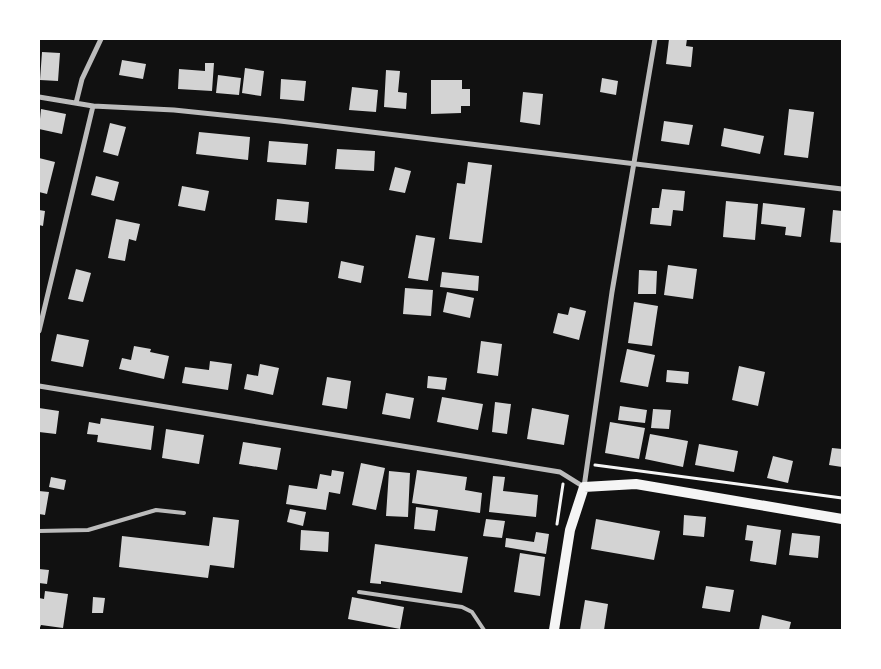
<svg xmlns="http://www.w3.org/2000/svg" width="881" height="669" viewBox="0 0 881 669" font-family="'DM Sans',sans-serif">
	<style>
		.building { fill: #d3d3d3 }
		.lines { fill: none; stroke-linecap: round; stroke-linejoin: round }
		.path { stroke: #f5f5f5; stroke-width: 3 }
		.service { stroke: #bcbcbc; stroke-width: 4 }
		.minor { stroke: #bcbcbc; stroke-width: 5 }
		.secondary { stroke: #f5f5f5; stroke-width: 10 }
	</style>
	<rect width="100%" height="100%" fill="#111"/>
	<path class="building" d="M669 39H687L686 46 693 47 691 67 666 64Z
		M42 52 60 53 58 81 40 80Z
		M122 60 146 64 143 79 119 75Z
		M205 63H214L212 91 178 89 179 69 205 71Z
		M245 68 264 71 261 96 242 93Z
		M386 70 400 71 398 92 407 93 406 109 384 107Z
		M218 75 241 78 239 95 216 93Z
		M602 78 618 81 616 95 600 92Z
		M281 79 306 81 304 101 280 99Z
		M431 80H462V89H470V106H461V113L431 114Z
		M352 87 378 90 376 112 349 110Z
		M523 92 543 94 540 125 520 122Z
		M41 109 66 114 62 134 39 129Z
		M789 109 814 112 808 158 784 155Z
		M664 121 693 125 689 145 661 141Z
		M110 123 126 127 118 156 103 152Z
		M724 128 764 136 760 154 721 146Z
		M199 132 250 137 248 160 196 154Z
		M269 141 308 144 306 165 267 162Z
		M337 149 375 151 374 171 335 169Z
		M39 158 55 162 47 194 39 192Z
		M468 162 492 165 482 243 449 239 457 183 465 184Z
		M395 167 411 171 405 193 389 190Z
		M96 176 119 182 114 201 91 195Z
		M182 186 209 191 205 211 178 206Z
		M662 189 685 191 683 211 673 210 671 226 650 224 652 208H659Z
		M277 199 309 202 307 223 275 220Z
		M726 201 758 204 755 240 723 237Z
		M763 203 805 208 801 237 785 235 786 227 761 224Z
		M39 210 45 211 43 226 39 225Z
		M833 210 842 211V243L830 242Z
		M116 219 140 224 136 241 129 239 125 261 108 258Z
		M416 235 435 238 428 281 408 278Z
		M341 261 364 266 361 283 338 278Z
		M668 265 697 269 693 299 664 295Z
		M76 269 91 273 83 302 68 299Z
		M639 270 657 271 656 294H638Z
		M442 272 479 276 478 291 440 287Z
		M405 288 433 290 431 316 403 314Z
		M447 292 474 298 470 318 443 312Z
		M634 302 658 306 652 346 628 343Z
		M570 307 586 311 579 340 553 333 558 313 568 315Z
		M57 334 89 340 83 367 51 361Z
		M481 341 502 344 498 376 477 373Z
		M134 346 151 349 150 352 169 356 164 379 119 369 122 358 131 360Z
		M627 349 655 355 648 387 620 382Z
		M210 361 232 364 228 390 182 383 185 367 209 370Z
		M260 364 279 368 273 395 244 389 247 374 258 376Z
		M739 366 765 372 758 406 732 400Z
		M667 370 689 372 688 384 666 382Z
		M428 376 447 378 445 390 427 388Z
		M327 377 351 381 347 409 322 405Z
		M386 393 414 398 410 419 382 414Z
		M442 397 483 404 478 430 437 422Z
		M495 402 511 404 507 434 492 432Z
		M620 406 647 410 645 423 618 420Z
		M39 408 59 411 56 434 39 432Z
		M532 408 569 415 564 445 527 439Z
		M653 409 671 410 669 429 651 428Z
		M101 418 154 426 151 450 97 442 98 435 87 434 89 422 100 424Z
		M610 422 645 428 639 459 605 453Z
		M166 429 204 435 199 464 162 458Z
		M650 434 688 441 683 467 645 459Z
		M243 442 281 448 277 470 239 464Z
		M699 444 738 451 734 472 695 465Z
		M832 448 842 449V467L829 465Z
		M773 456 793 461 788 483 767 478Z
		M361 463 385 468 376 510 352 505Z
		M332 470 344 472 340 494 329 492 326 510 286 504 289 485 317 489 320 474 331 476Z
		M417 470 467 477 465 490 482 493 480 513 412 503Z
		M389 471 410 473 408 517 386 516Z
		M493 476 505 477 503 491 538 495 536 517 489 512Z
		M51 477 66 480 64 490 49 487Z
		M39 491 49 492 45 515 39 514Z
		M416 507 438 510 435 531 414 529Z
		M290 509 306 512 303 526 287 522Z
		M684 515 706 517 704 537 683 535Z
		M213 517 239 520 234 568 210 565 208 578 119 567 122 536 209 546Z
		M486 519 505 521 502 538 483 536Z
		M596 519 660 531 654 560 591 549Z
		M747 525 781 530 776 565 750 561 753 541 745 540Z
		M301 530 329 532 328 552 300 550Z
		M536 532 549 534 546 554 505 547 506 538 534 542Z
		M792 533 820 536 818 558 789 555Z
		M375 544 468 557 462 593 381 581V584L370 583Z
		M520 553 545 557 540 596 514 592Z
		M39 569 49 570 47 584 39 583Z
		M706 586 734 590 730 612 702 608Z
		M45 591 68 594 63 628 41 625 39 630V598L44 599Z
		M93 597 105 598 103 613H92Z
		M352 597 404 607 400 629 348 619Z
		M585 600 608 604 604 630H580Z
		M762 615 791 622 789 630H759Z"/>
	<g class="lines">
		<path class="path" d="M595 465 842 498
			M557 524 563 484"/>
		<path class="service" d="M39 531 88 530 156 510 184 513
			M359 592 462 607 472 612 484 630"/>
		<path class="minor" d="M39 97 93 106 174 110 280 121 842 189
			M76 103 82 79 101 39
			M39 331 93 106
			M39 386 560 472 584 487 612 292 655 39"/>
		<path class="secondary" d="M554 630 570 530 584 487 636 484 842 519"/>
	</g>
	<rect width="881" height="669" fill="none" stroke="#ffffff" stroke-width="80"/>
</svg>
